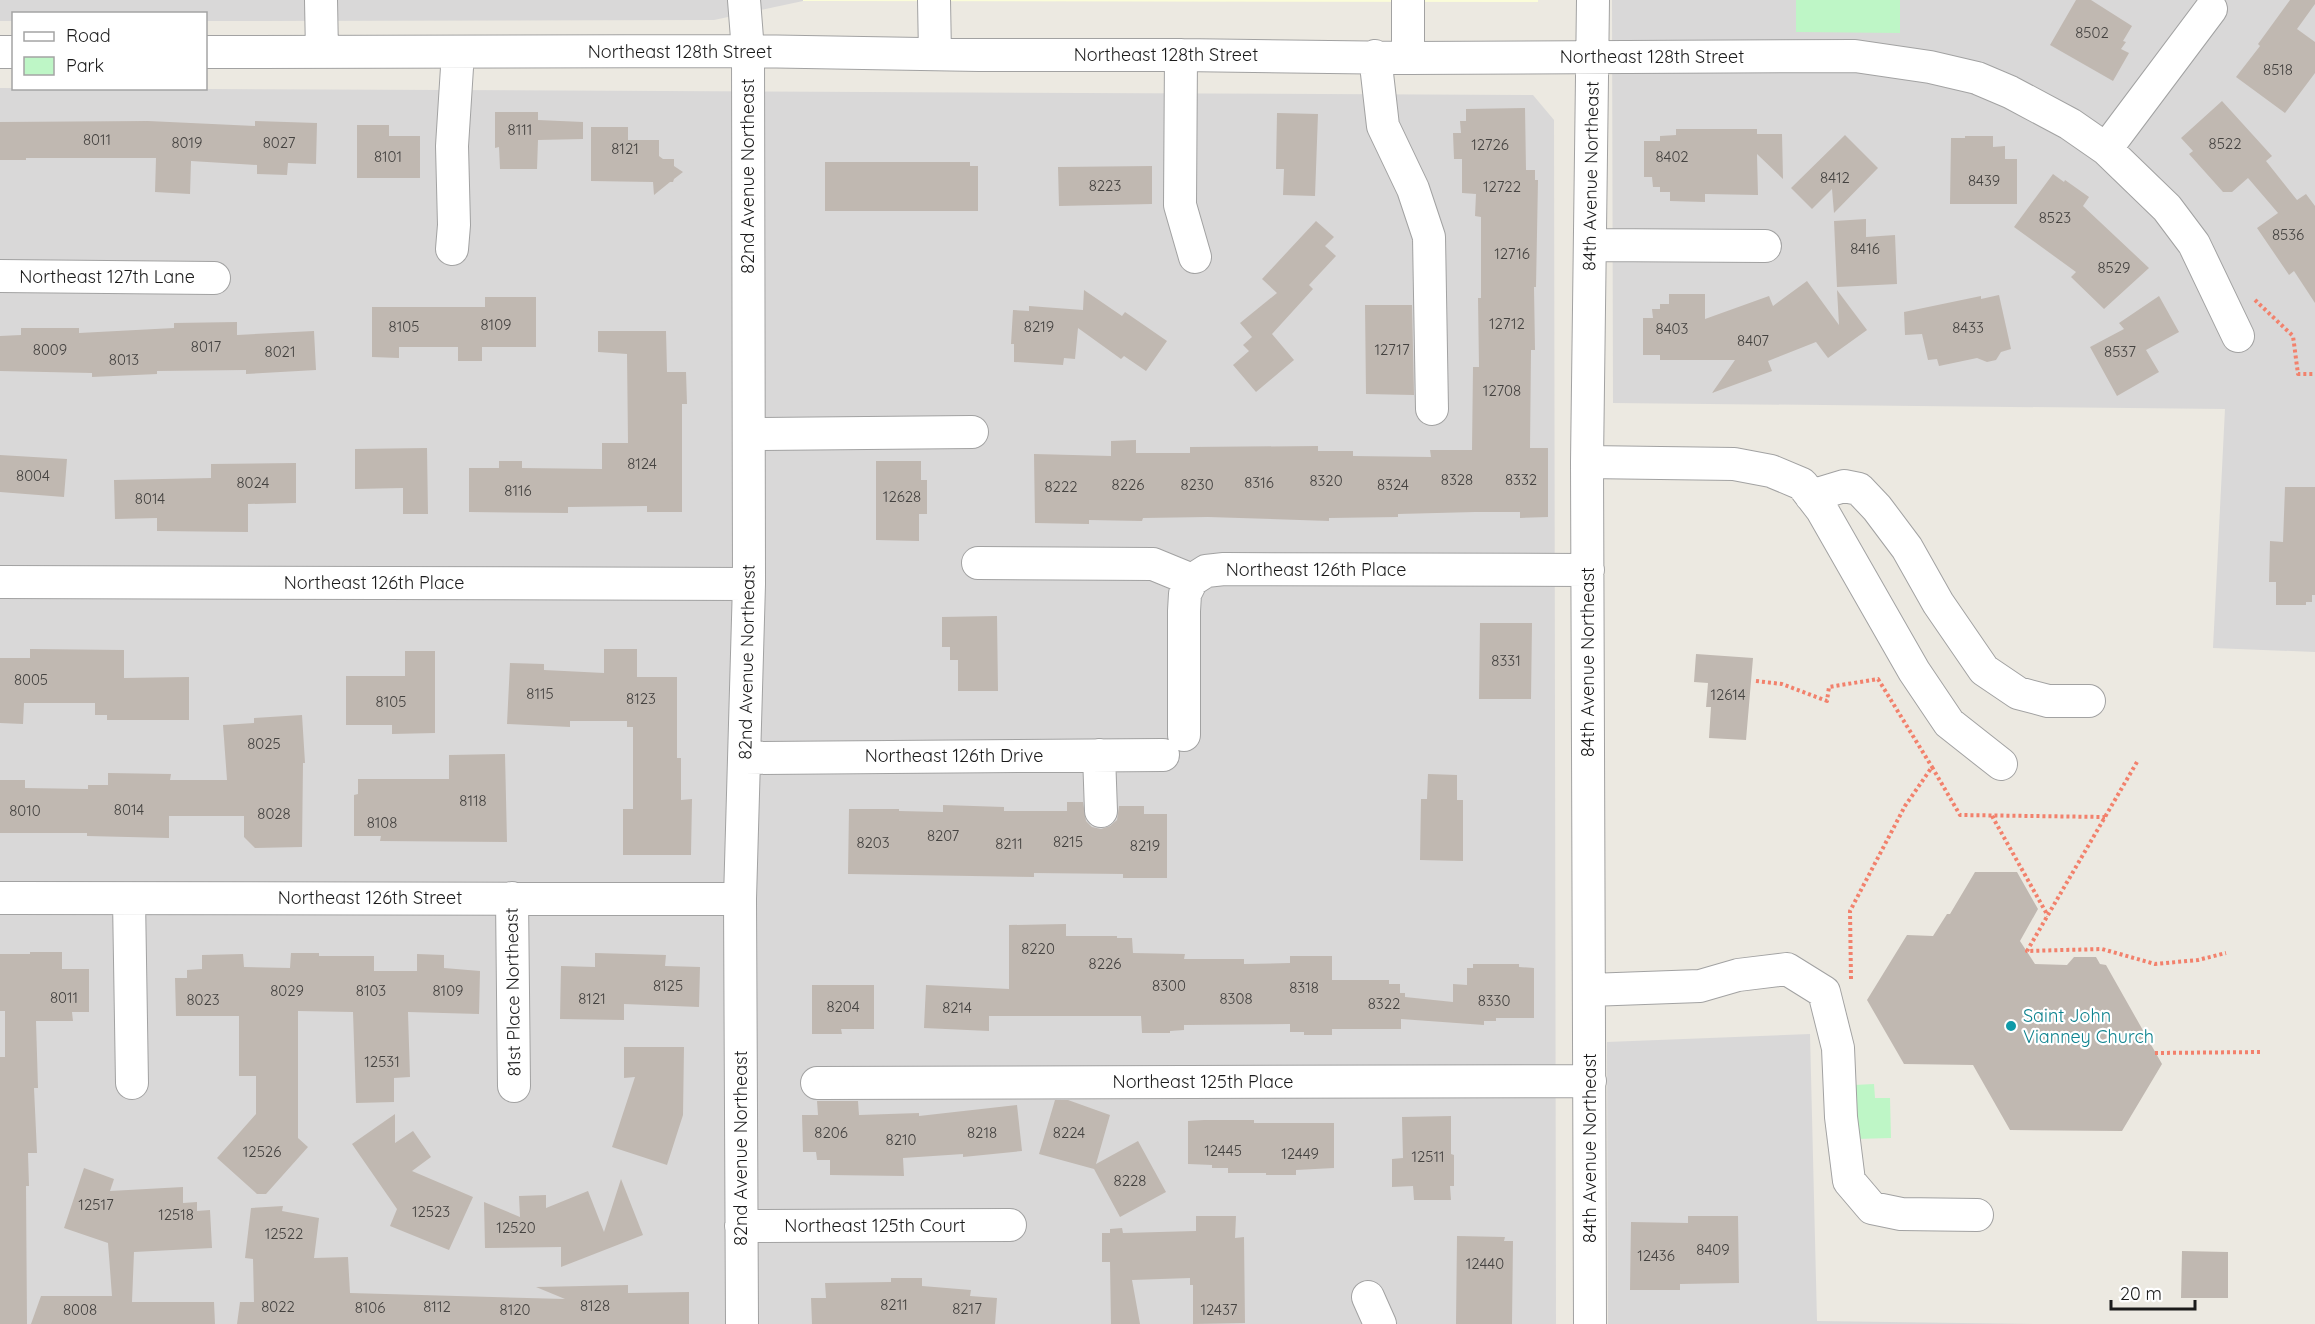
<svg xmlns="http://www.w3.org/2000/svg" width="2315" height="1324" viewBox="0 0 2315 1324" font-family="Quicksand,sans-serif">
	<style>
		.residential { fill: #d9d8d8 }
		.education { fill: #fbfdd9 }
		.park { fill: #bef6c6 }
		.building { fill: #c0b8b1 }
		.lines { fill: none; stroke-linecap: round; stroke-linejoin: round }
		.minor-casing { stroke: #a2a2a2; stroke-width: 34 }
		.path { stroke: #f2816c; stroke-width: 4; stroke-dasharray: 3 3; stroke-linecap: butt }
		.minor { stroke: #fff; stroke-width: 32 }
		.culture-dot { fill: #0f9aa8; stroke: #fff; stroke-width: 2 }
		.labels { text-anchor: middle; stroke-width: 4.5; stroke-linejoin: round; paint-order: stroke }
		.number-label { font-size: 15px; fill: #444240 }
		.street-label { font-size: 18px; fill: #1b1b1b; stroke: #fff }
		.culture-label { font-size: 18px; fill: #0d838f; stroke: #fff; text-anchor: start }
	</style>
	<rect width="100%" height="100%" fill="#ece9e1"/>
	<path class="residential" d="M0 0H803V1L714 20 206 21V14H14L13 21H0Z
		M1612 0H2315V652L2213 648 2225 409 1613 403Z
		M0 88 1533 95 1554 120 1556 1324H0Z
		M1810 1034 1817 1321 2038 1324H1608L1607 1042Z"/>
	<path class="education" d="M803 0H1538V2L803 1Z"/>
	<path class="park" d="M1796 0H1900V33L1796 32Z
		M1874 1084 1875 1098H1890L1891 1138 1856 1139 1854 1085Z"/>
	<path class="building" d="M2076 0H2091L2132 26 2123 41 2126 42 2121 49 2129 53 2113 81 2050 45Z
		M2290 0H2315V4L2297 29 2315 42V73L2285 113 2236 77 2260 46 2258 44Z
		M2222 101 2272 156 2266 161 2297 200 2306 194 2315 206V303L2294 271 2289 275 2257 228 2278 213 2248 178 2232 192H2223L2189 154 2193 151 2181 138Z
		M1525 108 1526 170H1535V180H1538L1536 287H1534L1535 350H1531L1530 448H1548V517L1520 518V512H1475L1398 514V517L1329 518V521L1208 517 1143 518 1142 521 1089 520V524L1035 523 1034 454 1111 456V441L1136 440V453H1190V447L1318 446V451H1353V456L1431 457 1430 450H1472L1473 367H1479L1478 298H1481V217L1475 216 1476 194 1462 193V159H1454L1453 133H1461L1460 121H1466V109Z
		M495 112H538V120L583 122V139L538 140 537 169H500L499 147 495 148Z
		M1277 113 1318 114 1315 196 1283 195 1284 169H1276Z
		M148 121 255 126V121L317 123 316 164 288 163 287 175 257 174V165L191 161 190 194 155 192 156 158H26V160H0V122Z
		M357 125H389V136H420V178H357Z
		M591 127H628V140H659V156L663 159H674V166L683 172 674 179 673 182H670L654 195 653 182 591 181Z
		M1676 129H1757V134H1782L1783 179 1757 154 1758 195 1705 194V202L1670 201V192H1660V187H1653L1652 177H1644V141H1660V136L1676 135Z
		M1845 135 1878 168 1834 213 1832 189 1812 209 1791 188Z
		M1965 136H1993V147L2005 146V159H2017V204H1950L1951 138H1965Z
		M825 162H970V166H978V211H825Z
		M1152 166V204L1059 206 1058 167Z
		M2053 174 2064 182 2065 180 2089 197 2083 206 2149 268 2104 309 2071 277 2076 272 2014 227Z
		M1866 219V237L1895 235 1897 284 1837 287 1834 221Z
		M1316 221 1334 237 1325 246 1336 256 1309 285 1313 289 1272 334 1294 360 1256 392 1233 365 1249 351 1243 345 1252 337 1240 323 1277 293 1262 279Z
		M1807 281 1839 325 1837 290 1867 330 1828 358 1816 342 1768 361 1772 371 1712 393 1735 360H1660V355H1643V318H1653L1652 309H1660V304H1669V294H1705V319L1769 296 1773 306Z
		M1084 290 1122 316 1125 312 1167 341 1146 371 1124 356 1121 359 1078 328 1075 359 1064 358 1063 365 1014 362V344H1011L1013 310 1029 311V306L1083 310Z
		M1999 295 2011 349 2001 352 1996 360 1987 362 1977 358 1939 366 1937 359 1928 360 1922 334 1905 335 1904 312 1981 296V299Z
		M2159 296 2179 332 2146 350 2159 372 2117 396 2090 347 2124 329 2119 323Z
		M485 297H536V347H482V361H458V347H399V358L372 357V307H485Z
		M1365 305H1412L1414 395 1366 394Z
		M237 322V335L314 331 316 370 246 374V370L157 371V374L92 377V373L0 371V336L21 335V328H79V333L174 328V323Z
		M598 331H666L667 372H686L687 404H682V512H647V506L568 507V513L469 512V468H499V461H522V468L602 469V443H628L627 354 598 352Z
		M427 448 428 514H403V488L355 489V449Z
		M0 455 67 459 64 497 0 492Z
		M876 461H921V480H927V514H919V541L876 540Z
		M296 463V503L248 504V532L157 531V518L115 519 114 480 211 478V464Z
		M2285 487H2315V595H2312V602H2306V605H2276V582H2269L2270 541 2283 542Z
		M997 616 998 691H958V660H950V647H942V617Z
		M1480 623H1532L1531 699H1479Z
		M30 649 124 650V678L189 677V720H107V715H95V703H24L23 724 0 723V658H30Z
		M604 649H637V677H677V758H681V800L692 799 691 855H623V809H633V727H627V721H570V727L507 724 510 663 544 664V670L604 673Z
		M405 651H435V733L392 734V725H346V676H405Z
		M1696 654 1753 658 1746 740 1709 738 1711 707H1706L1708 683 1694 682Z
		M302 715 305 763H303L302 847 255 848 244 837V816H169V838L87 836V833H0V780H25V788L88 789V785H108V773L171 774 170 780H227L223 725 254 723V718Z
		M505 754 507 842 380 841 381 836H354V795L358 794V779H449V755Z
		M1428 774 1457 775V800H1463V861L1420 860 1421 799H1427Z
		M1067 802H1083L1086 821 1092 827 1101 829 1110 826 1117 820 1119 806H1144V814H1167V878H1123V874L1034 873V877L848 874 849 809H899V811L943 812V805L1004 807V811H1067Z
		M1975 872H2017L2038 909 2020 941 2035 964 2067 965 2074 957H2096L2100 964 2106 965 2162 1064 2122 1131 2010 1130 1973 1065 1904 1064 1867 1000 1907 935 1933 936 1947 914H1950Z
		M1066 924V936H1117V938H1132L1133 953 1185 954 1184 959H1244V964L1290 963V956H1332V980H1389V984H1400V993H1405V997L1453 1002V984L1467 985V968H1473V964H1519V967L1534 968V1018H1496V1021H1484V1025L1401 1019V1029H1332V1035H1304V1032H1290V1024L1184 1025V1030L1170 1031V1033H1142L1141 1016H989V1031L924 1028 926 985 1009 989V925Z
		M30 952H62V969H89V1012H72L73 1021H36L38 1088H34L37 1153H28L29 1186H26L27 1324H0V1057H5V1011H0V954H30Z
		M291 953H319V956H374V971H417V954L444 955V968L480 971 479 1014 408 1012 410 1077 394 1078V1102L356 1103 353 1012 298 1011V1138L308 1147 266 1194H257L217 1158 256 1114V1076H239V1016H176L175 978H187V970L202 969V955L243 954 244 967 290 968Z
		M595 953 666 955 665 966 700 967 699 1007 624 1004V1020L560 1019 561 966 595 967Z
		M812 985H874V1029H841L842 1034H812Z
		M624 1047H684L683 1115 667 1165 612 1147 635 1077 624 1078Z
		M1055 1100H1068L1110 1115 1096 1164 1138 1141 1166 1192 1120 1217 1094 1169 1039 1154Z
		M817 1101H858L859 1115 919 1113V1116L1017 1105 1022 1151 963 1157V1154L903 1158 904 1176 830 1175V1160H817L816 1152H803L802 1115H818Z
		M395 1114V1143L413 1131 431 1157 412 1171 473 1197 449 1250 390 1226 397 1209 352 1144Z
		M1451 1116V1154L1454 1155V1186H1450L1451 1200H1414L1413 1186 1392 1187V1159L1403 1158 1402 1117Z
		M1204 1120H1254V1123H1334V1168L1296 1170V1175H1266V1173H1228V1168H1212V1165L1188 1164V1121Z
		M84 1168 114 1179 110 1191 183 1187V1203L197 1202V1211L210 1210 212 1248 134 1252 132 1302H214L215 1324H31L41 1296H112L108 1243 64 1228Z
		M621 1179 643 1235 561 1267V1247L485 1248 484 1202 520 1217 519 1196 546 1195V1208L588 1191 604 1232Z
		M283 1206 282 1211 319 1218 314 1258 348 1257 350 1293 565 1299 536 1287 628 1285V1293L689 1292V1324H237L240 1302H254L253 1259 245 1258 251 1208Z
		M1196 1216H1236L1235 1238 1244 1237 1245 1323 1193 1324V1285H1190V1278L1132 1280 1140 1324H1111L1110 1262H1102V1233H1110V1229L1122 1228 1123 1233 1196 1231Z
		M1688 1216H1738L1739 1283 1680 1284V1290H1630L1631 1222 1688 1223Z
		M1457 1236 1505 1237 1504 1241H1513L1512 1324H1456Z
		M2182 1251 2228 1252V1298H2181Z
		M891 1278H922V1286L971 1290 970 1296 997 1298 995 1324H812L811 1298H826L825 1283 891 1282Z"/>
	<g class="lines">
		<g class="minor-casing">
			<path id="minor" d="M321 0 322 52
				M934 0 935 54
				M0 52H14
				M206 52 748 51 979 55H1181L1408 58 1855 56 1930 67 1977 78 2010 92 2070 124 2106 149 2167 208 2194 244 2238 336
				M1181 55 1180 205 1195 257
				M1375 56 1383 126 1413 189 1429 237 1432 409
				M1408 58V0
				M2106 149 2211 9
				M1590 245 1765 246
				M452 249 454 225 452 146 458 52
				M0 276 214 278
				M749 434 972 432
				M1587 462 1734 464 1771 471 1802 484 1822 510 1914 671 1949 723 2001 764
				M1811 496 1844 486 1859 489 1877 508 1907 548 1938 603 1984 670 2018 693 2048 701H2089
				M978 563 1153 564 1192 580
				M1192 580 1206 571 1224 569 1588 570
				M0 582 749 584
				M1184 735V611L1185 594 1192 580
				M1099 755 1101 811
				M745 758 1163 755
				M0 898 740 899
				M512 898 514 1086
				M129 899 132 1083
				M1589 990 1700 986 1738 975 1787 969 1824 992 1838 1048 1841 1117 1849 1181 1872 1208 1901 1214 1977 1215
				M817 1083 1590 1081
				M741 1226 1010 1225
				M1368 1297 1380 1324
				M742 1324 740 899 749 584 748 51 744 0
				M1590 1324 1587 462 1593 0"/>
		</g>
		<path class="path" d="M2255 300 2293 336 2298 374H2315
			M1756 681 1782 684 1827 701 1829 687 1878 679 1932 767
			M2137 762 2027 951 2102 949 2155 964 2198 960 2226 953
			M1992 816 2048 916
			M1851 979 1850 911 1905 806 1932 767 1960 815 2105 817
			M2155 1053 2263 1052"/>
		<use href="#minor" class="minor"/>
	</g>
	<circle class="culture-dot" cx="2011" cy="1026" r="6"/>
	<g class="labels">
		<g class="number-label">
			<text x="2092" y="38">8502</text>
			<text x="2278" y="75">8518</text>
			<text x="520" y="135">8111</text>
			<text x="97" y="145">8011</text>
			<text x="187" y="148">8019</text>
			<text x="279" y="148">8027</text>
			<text x="2225" y="149">8522</text>
			<text x="1490" y="150">12726</text>
			<text x="625" y="154">8121</text>
			<text x="388" y="162">8101</text>
			<text x="1672" y="162">8402</text>
			<text x="1835" y="183">8412</text>
			<text x="1984" y="186">8439</text>
			<text x="1105" y="191">8223</text>
			<text x="1502" y="192">12722</text>
			<text x="2055" y="223">8523</text>
			<text x="2288" y="240">8536</text>
			<text x="1865" y="254">8416</text>
			<text x="1512" y="259">12716</text>
			<text x="2114" y="273">8529</text>
			<text x="1507" y="329">12712</text>
			<text x="496" y="330">8109</text>
			<text x="404" y="332">8105</text>
			<text x="1039" y="332">8219</text>
			<text x="1968" y="333">8433</text>
			<text x="1672" y="334">8403</text>
			<text x="1753" y="346">8407</text>
			<text x="206" y="352">8017</text>
			<text x="50" y="355">8009</text>
			<text x="1392" y="355">12717</text>
			<text x="280" y="357">8021</text>
			<text x="2120" y="357">8537</text>
			<text x="124" y="365">8013</text>
			<text x="1502" y="396">12708</text>
			<text x="642" y="469">8124</text>
			<text x="33" y="481">8004</text>
			<text x="1457" y="485">8328</text>
			<text x="1521" y="485">8332</text>
			<text x="1326" y="486">8320</text>
			<text x="253" y="488">8024</text>
			<text x="1259" y="488">8316</text>
			<text x="1128" y="490">8226</text>
			<text x="1197" y="490">8230</text>
			<text x="1393" y="490">8324</text>
			<text x="1061" y="492">8222</text>
			<text x="518" y="496">8116</text>
			<text x="902" y="502">12628</text>
			<text x="150" y="504">8014</text>
			<text x="1506" y="666">8331</text>
			<text x="31" y="685">8005</text>
			<text x="540" y="699">8115</text>
			<text x="1728" y="700">12614</text>
			<text x="641" y="704">8123</text>
			<text x="391" y="707">8105</text>
			<text x="264" y="749">8025</text>
			<text x="473" y="806">8118</text>
			<text x="129" y="815">8014</text>
			<text x="25" y="816">8010</text>
			<text x="274" y="819">8028</text>
			<text x="382" y="828">8108</text>
			<text x="943" y="841">8207</text>
			<text x="1068" y="847">8215</text>
			<text x="873" y="848">8203</text>
			<text x="1009" y="849">8211</text>
			<text x="1145" y="851">8219</text>
			<text x="1038" y="954">8220</text>
			<text x="1105" y="969">8226</text>
			<text x="668" y="991">8125</text>
			<text x="1169" y="991">8300</text>
			<text x="1304" y="993">8318</text>
			<text x="287" y="996">8029</text>
			<text x="371" y="996">8103</text>
			<text x="448" y="996">8109</text>
			<text x="64" y="1003">8011</text>
			<text x="592" y="1004">8121</text>
			<text x="1236" y="1004">8308</text>
			<text x="203" y="1005">8023</text>
			<text x="1494" y="1006">8330</text>
			<text x="1384" y="1009">8322</text>
			<text x="843" y="1012">8204</text>
			<text x="957" y="1013">8214</text>
			<text x="382" y="1067">12531</text>
			<text x="831" y="1138">8206</text>
			<text x="982" y="1138">8218</text>
			<text x="1069" y="1138">8224</text>
			<text x="901" y="1145">8210</text>
			<text x="1223" y="1156">12445</text>
			<text x="262" y="1157">12526</text>
			<text x="1300" y="1159">12449</text>
			<text x="1428" y="1162">12511</text>
			<text x="1130" y="1186">8228</text>
			<text x="96" y="1210">12517</text>
			<text x="431" y="1217">12523</text>
			<text x="176" y="1220">12518</text>
			<text x="516" y="1233">12520</text>
			<text x="284" y="1239">12522</text>
			<text x="1713" y="1255">8409</text>
			<text x="1656" y="1261">12436</text>
			<text x="1485" y="1269">12440</text>
			<text x="894" y="1310">8211</text>
			<text x="595" y="1311">8128</text>
			<text x="278" y="1312">8022</text>
			<text x="437" y="1312">8112</text>
			<text x="370" y="1313">8106</text>
			<text x="967" y="1314">8217</text>
			<text x="80" y="1315">8008</text>
			<text x="515" y="1315">8120</text>
			<text x="1219" y="1315">12437</text>
		</g>
		<g class="street-label">
			<text x="680" y="58">Northeast 128th Street</text>
			<text x="1166" y="61">Northeast 128th Street</text>
			<text x="1652" y="63">Northeast 128th Street</text>
			<text transform="translate(748 176) rotate(-90)" y="6">82nd Avenue Northeast</text>
			<text transform="translate(1591 176) rotate(-89)" y="6">84th Avenue Northeast</text>
			<text x="107" y="283">Northeast 127th Lane</text>
			<text x="1316" y="576">Northeast 126th Place</text>
			<text x="374" y="589">Northeast 126th Place</text>
			<text transform="translate(747 662) rotate(-89)" y="6">82nd Avenue Northeast</text>
			<text transform="translate(1588 662) rotate(-90)" y="6">84th Avenue Northeast</text>
			<text x="954" y="762">Northeast 126th Drive</text>
			<text x="370" y="904">Northeast 126th Street</text>
			<text transform="translate(513 992) rotate(-91)" y="6">81st Place Northeast</text>
			<text x="1203" y="1088">Northeast 125th Place</text>
			<text transform="translate(741 1148) rotate(-90)" y="6">82nd Avenue Northeast</text>
			<text transform="translate(1590 1148) rotate(-90)" y="6">84th Avenue Northeast</text>
			<text x="875" y="1232">Northeast 125th Court</text>
		</g>
		<g class="culture-label">
			<text x="2023" y="1022">Saint John<tspan x="2023" dy="21">Vianney Church</tspan></text>
		</g>
	</g>
	<rect x="12" y="12" width="195" height="78" fill="#ffffff" stroke="#a4a4a4" stroke-width="1.5"/>
	<rect x="24" y="32" width="30" height="9" fill="#ffffff" stroke="#a4a4a4" stroke-width="1.5"/>
	<text x="66" y="42" font-size="18" fill="#1b1b1b">Road</text>
	<rect x="24" y="57" width="30" height="18" fill="#bef6c6" stroke="#a4a4a4" stroke-width="1.5"/>
	<text x="66" y="72" font-size="18" fill="#1b1b1b">Park</text>
	<path d="M2111 1300v9h84v-9" fill="none" stroke="#1b1b1b" stroke-width="3"/>
	<text x="2120" y="1300" font-size="18" fill="#1b1b1b" stroke="#ffffff" stroke-width="4.5" paint-order="stroke">20 m</text>
</svg>
